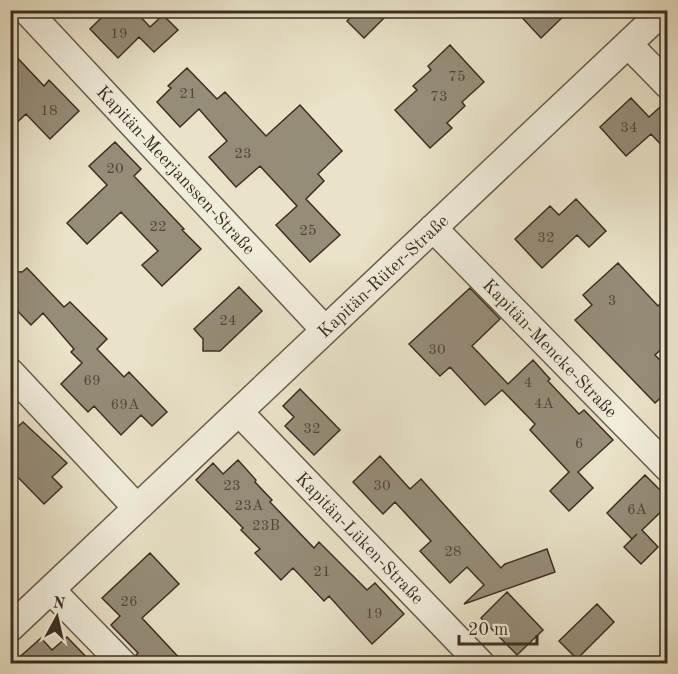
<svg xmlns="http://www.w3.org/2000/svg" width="678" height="674" viewBox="0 0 678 674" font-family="'Old Standard TT',serif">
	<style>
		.building { fill: #968d79; stroke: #3b2f22; stroke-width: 1.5 }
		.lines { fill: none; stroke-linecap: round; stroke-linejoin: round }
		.street-casing { stroke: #675c4c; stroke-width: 30 }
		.street { stroke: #f1eddc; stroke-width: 27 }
		.labels { text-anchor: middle; stroke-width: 4.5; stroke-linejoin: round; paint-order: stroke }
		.number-label { font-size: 15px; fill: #524638 }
		.street-label { font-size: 18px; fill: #3b2f22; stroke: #f1eddc }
	</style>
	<rect width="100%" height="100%" fill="#eae3c9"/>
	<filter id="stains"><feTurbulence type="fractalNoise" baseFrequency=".00333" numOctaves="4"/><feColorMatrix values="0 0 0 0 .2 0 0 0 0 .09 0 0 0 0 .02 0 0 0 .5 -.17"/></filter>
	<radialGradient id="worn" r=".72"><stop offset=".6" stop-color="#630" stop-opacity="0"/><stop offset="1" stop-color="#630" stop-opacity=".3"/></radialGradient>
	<path class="building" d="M109 10H134L150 27 163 15 178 30 154 52 139 37 118 58 90 29Z
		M358 10H392L364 38 347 21Z
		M515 10H570L541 38Z
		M450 45 484 82 462 102 465 106 447 123 452 128 430 148 395 110 417 90 413 86 431 70 428 66Z
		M10 50 44 86 49 80 79 111 50 139 26 114 10 129Z
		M187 68 217 99 225 92 266 136 300 105 342 151 318 174 324 181 306 199 340 235 310 262 276 225 297 206 260 166 236 187 209 157 227 141 199 109 180 127 157 102 171 88 168 86Z
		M631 98 649 117 668 100V152L651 134 626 156 600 127Z
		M115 142 141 169 134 176 184 229 182 230 201 249 162 286 142 265 158 251 121 212 87 244 67 223 107 185 89 166Z
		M576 199 606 231 589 247 577 235 542 268 515 239 550 206 559 215Z
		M618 263 658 306 668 296V343L655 355 668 368V391L655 403 575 320 592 305 583 295Z
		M27 268 64 307 70 302 107 339 97 349 124 377 129 372 167 412 152 426 141 415 121 435 94 406 88 412 61 384 82 363 71 352 74 349 43 313 31 325 10 303V271L22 272Z
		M239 287 262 311 220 351H203V339L194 329Z
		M470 288 500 319 472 346 508 384 533 360 550 379 548 381 579 414 584 410 613 440 578 472 593 488 569 511 550 491 569 472 530 430 535 424 502 390 485 405 450 367 440 376 409 344Z
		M300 389 340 430 314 455 285 426 294 417 283 406Z
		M23 422 67 463 52 477 62 487 44 504 10 469V434Z
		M380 456 410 489 421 479 501 568 505 564 547 549 555 572 464 604 484 585 467 567 450 583 420 551 431 541 395 502 383 514 353 482Z
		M238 460 256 480 255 482 272 500 270 502 314 548 319 542 367 590 375 583 404 614 372 644 329 596 324 601 293 568 281 580 255 553 260 549 241 530 243 528 196 480 213 463 223 474Z
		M645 475 668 498V505L642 530 658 547 641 564 624 547 637 534 632 539 607 513Z
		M150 553 179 584 142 618 184 663H138L136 655 138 653 111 625 120 616 102 598Z
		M507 592 543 630 517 655 481 618Z
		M597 604 614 622 577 659 559 641Z
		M67 637 92 663H13L41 638 52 650Z"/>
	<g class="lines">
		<g class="street-casing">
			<path id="street" d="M26 10 325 330
				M628 44 668 85
				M433 228 668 468
				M10 372 137 508
				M239 412 481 664
				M51 590 123 664
				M10 628 664 10"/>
		</g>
		<use href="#street" class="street"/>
	</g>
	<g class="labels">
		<g class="number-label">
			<text x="119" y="38">19</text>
			<text x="457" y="81">75</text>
			<text x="188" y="98">21</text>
			<text x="439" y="101">73</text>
			<text x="49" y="115">18</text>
			<text x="629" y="132">34</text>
			<text x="243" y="158">23</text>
			<text x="115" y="173">20</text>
			<text x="158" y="231">22</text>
			<text x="308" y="235">25</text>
			<text x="546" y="242">32</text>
			<text x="612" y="305">3</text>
			<text x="228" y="325">24</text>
			<text x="437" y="354">30</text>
			<text x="92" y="385">69</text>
			<text x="528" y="387">4</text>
			<text x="544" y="408">4A</text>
			<text x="125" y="409">69A</text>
			<text x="312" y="433">32</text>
			<text x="579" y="448">6</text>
			<text x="232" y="490">23</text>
			<text x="382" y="490">30</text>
			<text x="249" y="510">23A</text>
			<text x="637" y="514">6A</text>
			<text x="266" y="530">23B</text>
			<text x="453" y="556">28</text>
			<text x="322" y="576">21</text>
			<text x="129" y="606">26</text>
			<text x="374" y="618">19</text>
		</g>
		<g class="street-label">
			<text transform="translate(176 170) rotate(47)" y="6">Kapitän-Meerjanssen-Straße</text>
			<text transform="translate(383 276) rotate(-43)" y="6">Kapitän-Rüter-Straße</text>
			<text transform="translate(550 348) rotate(46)" y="6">Kapitän-Mencke-Straße</text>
			<text transform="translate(360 538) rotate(46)" y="6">Kapitän-Lüken-Straße</text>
		</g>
	</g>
	<rect width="678" height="674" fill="none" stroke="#eae3c9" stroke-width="36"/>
	<rect x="12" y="12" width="654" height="650" fill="none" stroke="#3b2f22" stroke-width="3"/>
	<rect x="18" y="18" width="642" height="638" fill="none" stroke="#3b2f22" stroke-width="1.5"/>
	<g transform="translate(57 617) rotate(8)" stroke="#f1eddc" stroke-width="4.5" paint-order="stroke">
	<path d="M0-4.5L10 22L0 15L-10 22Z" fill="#3b2f22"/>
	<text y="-9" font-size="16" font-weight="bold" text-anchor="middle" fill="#3b2f22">N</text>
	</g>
	<path d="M459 635v9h78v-9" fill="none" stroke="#3b2f22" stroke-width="3"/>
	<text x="468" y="635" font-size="18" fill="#3b2f22" stroke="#f1eddc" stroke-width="4.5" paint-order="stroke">20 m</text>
	<rect width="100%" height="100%" filter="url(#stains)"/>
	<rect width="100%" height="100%" fill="url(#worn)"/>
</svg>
